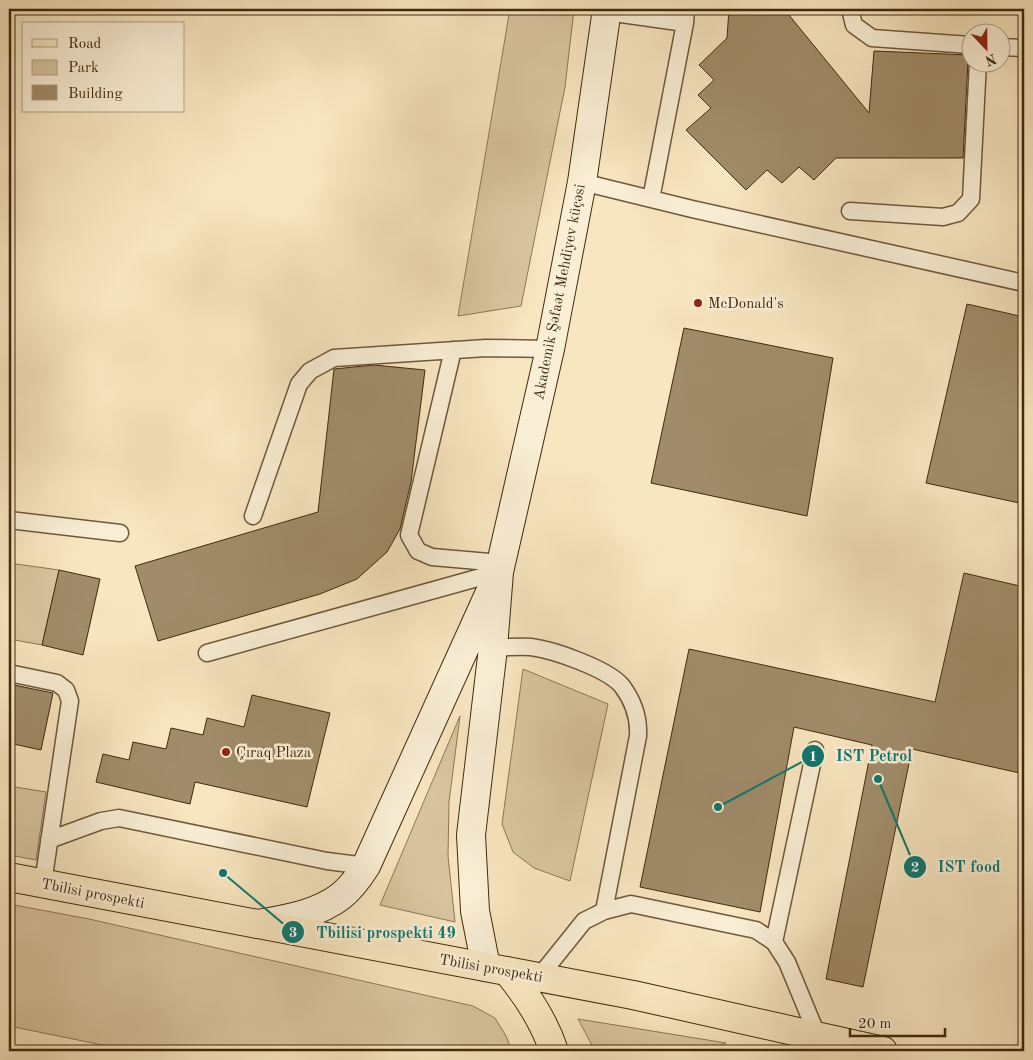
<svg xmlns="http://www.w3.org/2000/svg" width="1033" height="1060" viewBox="0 0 1033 1060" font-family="'Old Standard TT',serif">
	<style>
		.green { fill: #d9c6a1; stroke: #8c7856 }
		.building { fill: #a08c6a; stroke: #402a0c }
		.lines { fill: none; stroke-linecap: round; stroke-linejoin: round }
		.service-casing { stroke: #6e5939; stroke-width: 19 }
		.secondary-casing { stroke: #402a0c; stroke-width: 30 }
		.primary-casing { stroke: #402a0c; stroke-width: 30 }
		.service { stroke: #faefd6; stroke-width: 16 }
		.secondary { stroke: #faefd6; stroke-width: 28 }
		.primary { stroke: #f8e6c0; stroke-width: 28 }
		.poi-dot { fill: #8f2418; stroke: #faefd6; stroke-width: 2 }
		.labels { text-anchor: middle; stroke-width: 5; stroke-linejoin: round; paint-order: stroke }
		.street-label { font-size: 15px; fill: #402a0c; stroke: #faefd6 }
		.poi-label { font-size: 15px; fill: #402a0c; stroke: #faefd6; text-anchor: start }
		.leader { fill: none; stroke: #0f766e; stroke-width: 2 }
		.callout-dot { fill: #0f766e; stroke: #faefd6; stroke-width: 2 }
		.mark-label { font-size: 15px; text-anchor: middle; font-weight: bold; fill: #fff }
		.callout-label { font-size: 16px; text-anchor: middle; font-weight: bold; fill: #0f766e; stroke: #faefd6; stroke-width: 5; stroke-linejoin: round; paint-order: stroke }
	</style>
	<rect width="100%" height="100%" fill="#f8e6c0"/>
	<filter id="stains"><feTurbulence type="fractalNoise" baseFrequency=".004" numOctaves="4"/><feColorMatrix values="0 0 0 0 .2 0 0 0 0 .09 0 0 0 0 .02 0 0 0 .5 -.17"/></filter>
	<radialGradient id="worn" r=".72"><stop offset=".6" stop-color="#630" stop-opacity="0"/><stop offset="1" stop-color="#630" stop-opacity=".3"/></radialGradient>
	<path class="green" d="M510 9H574L565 87 521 306 458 316Z
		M9 563 59 570 42 645 9 639Z
		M523 669 608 704 570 881 534 868 513 852 502 824Z
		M460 716 449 802 448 856 455 922 380 905Z
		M9 786 46 792 36 860 9 855Z
		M9 904 89 919 473 1006 495 1018 506 1036 512 1051H132L9 1026Z
		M578 1019 726 1043 705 1051H595Z"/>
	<path class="building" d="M729 9H784L869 113 874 51 970 55 968 61 963 158H836L814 180 799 167 782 183 767 170 746 190 686 130 711 108 698 95 714 80 699 65 727 38Z
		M967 304 1024 317V504L926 483Z
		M684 328 833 358 807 516 651 483Z
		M374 365 425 370 411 482 400 529 387 552 357 579 320 594 158 641 135 566 318 512 334 369Z
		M59 570 100 579 83 655 42 645Z
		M964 573 1024 587V774L912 749 863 987 826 979 872 745 794 727 760 912 640 887 689 649 935 702Z
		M9 684 53 693 41 750 9 743Z
		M252 695 330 713 307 807 195 782 190 804 96 782 103 754 129 760 133 742 166 749 171 728 203 735 207 718 244 727Z"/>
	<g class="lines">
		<g class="service-casing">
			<path id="service" d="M850 9 854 25 872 38 970 45
				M607 12 685 23
				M1000 47 1024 48
				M582 182 692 209 1024 283
				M651 199 685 23 686 9
				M850 211 943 217 958 213 971 199 978 62
				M453 350 409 535 418 551 432 557 501 563
				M253 516 299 384 310 371 334 358 486 348 550 349
				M9 520 120 533
				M493 648C506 647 519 646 531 647 554 650 608 669 622 686 634 702 639 717 638 736L604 911
				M207 653 499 572
				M9 673 57 683 66 690 70 701 43 883
				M49 840 101 821 119 818 327 861 366 866
				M774 942 815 750
				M539 977 584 921 604 911 631 904 756 930 774 942 787 962 818 1037"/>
		</g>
		<g class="secondary-casing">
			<path id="secondary" d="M258 924C286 919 318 914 341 896 351 888 359 877 366 866L491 590
				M486 967 475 911 471 835 493 648 499 572 550 349 582 182 607 9"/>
		</g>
		<g class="primary-casing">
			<path id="primary" d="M9 877 633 995 883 1051
				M507 971C527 995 544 1021 554 1051"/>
		</g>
		<use href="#service" class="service"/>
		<use href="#secondary" class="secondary"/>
		<use href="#primary" class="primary"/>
	</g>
	<g class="poi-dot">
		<circle cx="698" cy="303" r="5"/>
		<circle cx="226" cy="752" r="5"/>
	</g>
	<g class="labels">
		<g class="street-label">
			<text transform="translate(559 292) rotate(-79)" y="5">Akademik Şəfaət Mehdiyev küçəsi</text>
			<text transform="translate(93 893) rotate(11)" y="5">Tbilisi prospekti</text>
			<text transform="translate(491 968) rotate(10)" y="5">Tbilisi prospekti</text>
		</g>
		<g class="poi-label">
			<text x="708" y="308">McDonald's</text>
			<text x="236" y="757">Çıraq Plaza</text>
		</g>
	</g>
	<path class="leader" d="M718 807L813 756M878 779L915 867M223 873L293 932"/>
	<g class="callout-dot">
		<circle cx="718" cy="807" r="5"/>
		<circle cx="878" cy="779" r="5"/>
		<circle cx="223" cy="873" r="5"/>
		<circle cx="813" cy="756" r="12"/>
		<circle cx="915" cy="867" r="12"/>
		<circle cx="293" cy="932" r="12"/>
	</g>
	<g class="mark-label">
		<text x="813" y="761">1</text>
		<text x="915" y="872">2</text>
		<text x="293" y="937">3</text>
	</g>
	<g class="callout-label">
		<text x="874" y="761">IST Petrol</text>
		<text x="969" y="872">IST food</text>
		<text x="386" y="938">Tbilisi prospekti 49</text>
	</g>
	<rect width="1033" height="1060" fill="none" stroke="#f8e6c0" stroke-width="30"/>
	<rect x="10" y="10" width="1013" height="1040" fill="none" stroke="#402a0c" stroke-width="2.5"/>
	<rect x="15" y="15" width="1003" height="1030" fill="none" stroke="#402a0c"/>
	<rect x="22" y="22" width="162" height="90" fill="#faefd6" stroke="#b0a085"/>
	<rect x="32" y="39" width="25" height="8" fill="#f8e6c0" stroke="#b0a085"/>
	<text x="68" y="48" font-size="15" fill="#402a0c">Road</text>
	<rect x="32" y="60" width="25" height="15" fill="#d9c6a1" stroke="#b0a085"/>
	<text x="68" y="72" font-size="15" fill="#402a0c">Park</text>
	<rect x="32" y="85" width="25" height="15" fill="#a08c6a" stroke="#b0a085"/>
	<text x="68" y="98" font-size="15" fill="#402a0c">Building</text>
	<g transform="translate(986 48) rotate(158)"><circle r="24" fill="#faefd6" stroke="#b0a085"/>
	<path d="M0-4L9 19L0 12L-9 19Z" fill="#8f2418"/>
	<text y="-8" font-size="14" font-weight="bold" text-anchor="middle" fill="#402a0c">N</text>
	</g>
	<path d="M850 1028v8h95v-8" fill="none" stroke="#402a0c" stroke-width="2.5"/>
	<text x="858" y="1028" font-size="15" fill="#402a0c" stroke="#faefd6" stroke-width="4" paint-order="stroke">20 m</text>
	<rect width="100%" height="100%" filter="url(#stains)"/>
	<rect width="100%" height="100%" fill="url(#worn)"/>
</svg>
